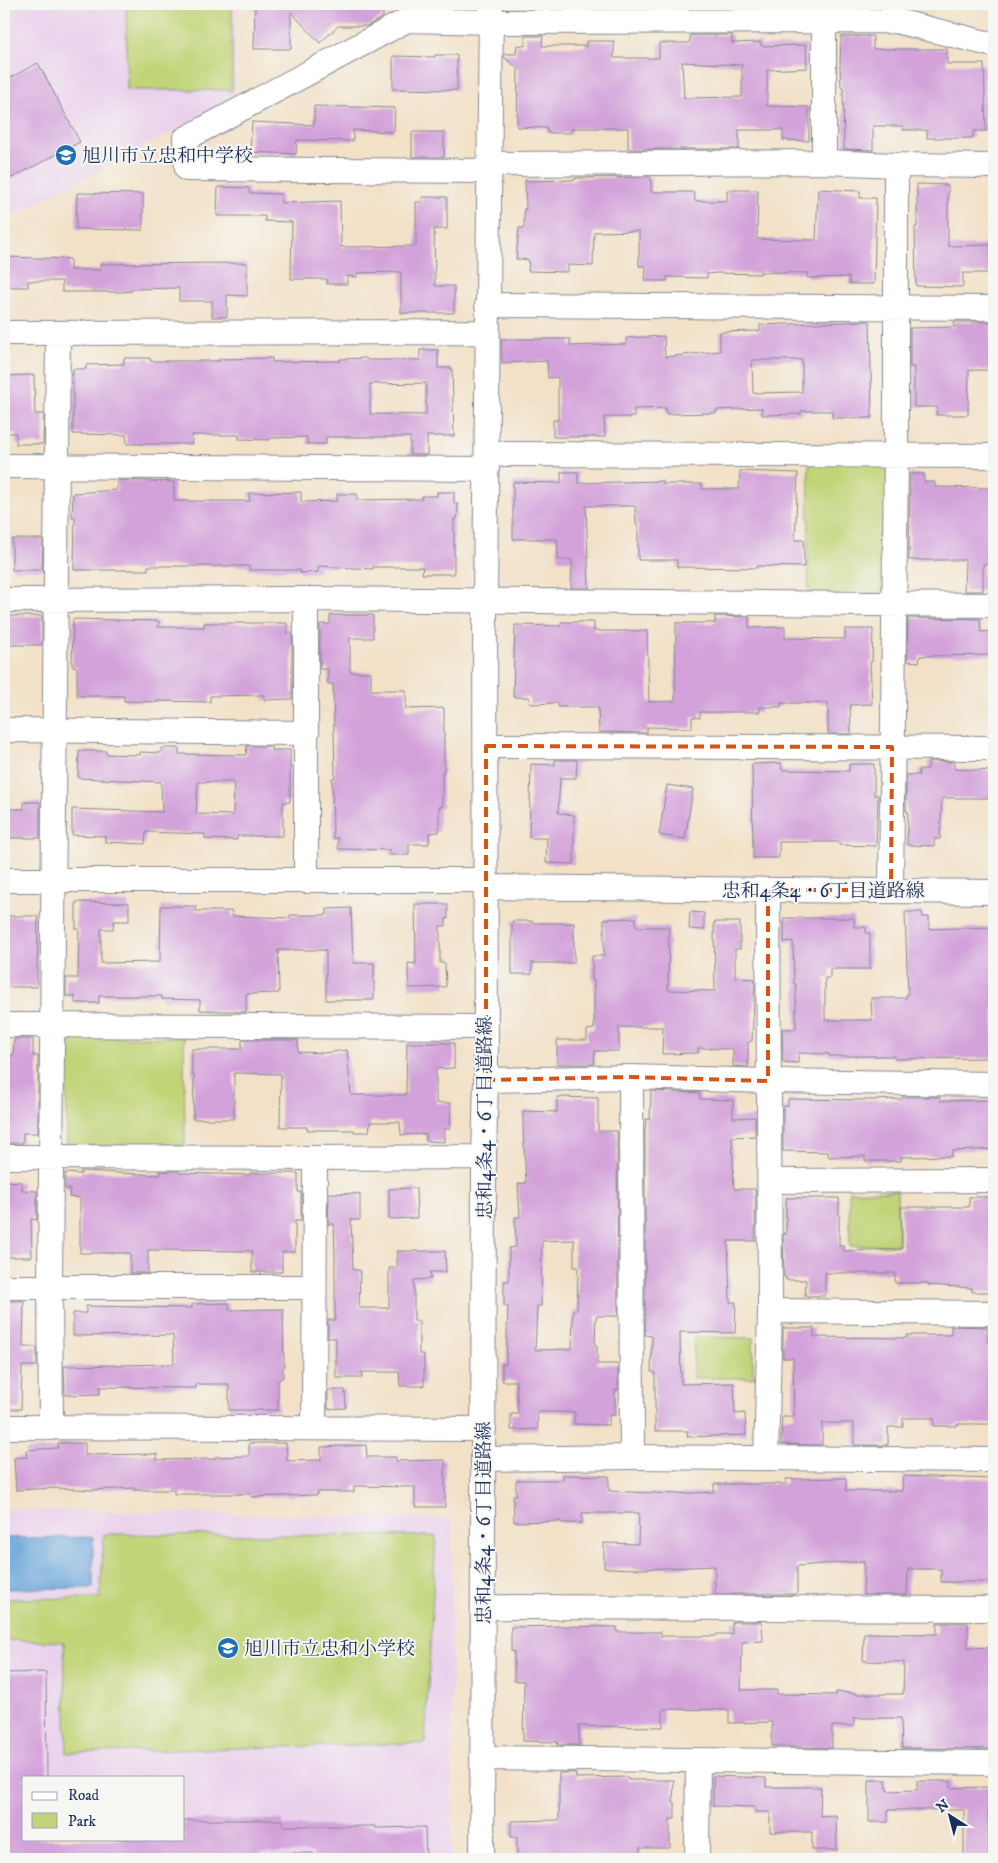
<svg xmlns="http://www.w3.org/2000/svg" width="998" height="1863" viewBox="0 0 998 1863" font-family="'IM FELL DW Pica','Noto Serif JP',serif">
	<style>
		.built { fill: #ead1ec; fill-rule: evenodd }
		.green { fill: #c1d477; stroke: #6e826a }
		.water { fill: #68a4d9; stroke: #426a9c }
		.building { fill: #d3a2da; fill-rule: evenodd }
		.lines { fill: none; stroke-linecap: round; stroke-linejoin: round }
		.minor-casing { stroke: #868892; stroke-width: 26 }
		.minor { stroke: #fff; stroke-width: 24 }
		.marked { fill: none; stroke: #d45514; stroke-width: 4; stroke-dasharray: 10 6; stroke-linejoin: round }
		.labels { text-anchor: middle; stroke-width: 4; stroke-linejoin: round; paint-order: stroke }
		.poi-label { font-size: 19px; fill: #1b2f5e; stroke: #f6f6f2; text-anchor: start }
		.street-label { font-size: 19px; fill: #1b2f5e; stroke: #f6f6f2 }
	</style>
	<rect width="100%" height="100%" fill="#f6f6f2"/>
	<filter id="ink" filterUnits="userSpaceOnUse"><feTurbulence type="fractalNoise" baseFrequency=".02" numOctaves="2"/><feDisplacementMap in="SourceGraphic" scale="10" xChannelSelector="R" yChannelSelector="G"/><feConvolveMatrix kernelMatrix="1 2 1 2 8 2 1 2 1" color-interpolation-filters="sRGB"/></filter>
	<filter id="wash" filterUnits="userSpaceOnUse"><feTurbulence type="fractalNoise" baseFrequency=".0096" numOctaves="4" result="noise"/><feDisplacementMap in="SourceGraphic" scale="20" xChannelSelector="R" yChannelSelector="G"/><feGaussianBlur stdDeviation="1.12" result="paint"/><feColorMatrix in="noise" values="0 0 0 0 0 0 0 0 0 0 0 0 0 0 0 0 0 1.4 0 .05"/><feComposite in="paint" operator="in"/></filter>
	<g filter="url(#wash)">
		<rect width="100%" height="100%" fill="#f2e1c7"/>
		<path class="built" d="M4 4H235V99L4 220Z
			M4 1509 452 1519V1859H4ZM24 1777H184V1839H24Z"/>
		<path class="green" d="M126 4H232V90H127Z
			M809 456H896L894 604 808 603Z
			M184 1037 185 1145 67 1146 66 1038Z
			M849 1191H897L898 1245 850 1246Z
			M694 1337 753 1338V1378H693Z
			M104 1534 436 1536 425 1743 67 1753 64 1642 4 1640V1599L100 1598Z"/>
		<path class="water" d="M93 1537V1588L4 1589V1538Z"/>
		<g id="blocks">
			<path class="building" d="M255 4H383V17L367 26H338L320 43 291 12V49H254Z
				M702 4H729V8H701Z
				M691 35H732V43L761 42V46L806 45 807 68 767 70V106L809 107V141L783 140V130H739V149H628V128H572V133H547V128L517 127 518 68 504 57V54H516L517 45 525 46V36H543L542 46H586V41H614V58H659V43H689ZM682 62 742 65V97L684 98Z
				M841 36H873V49H947V64H984L986 131H973V138H927V130H903V126H873V150L844 149 843 87H841L840 67Z
				M435 55H457V90L393 89V56L435 57Z
				M38 63 80 142 4 182V81Z
				M314 106 395 108 394 132 353 130V141L297 140 296 154 250 152 252 122 314 125Z
				M412 132H444V157H412Z
				M651 177V192H694L695 201H727V190H758L757 239 816 240 818 189 860 191V198H876L874 284H849V277L807 278V273L760 272V274L716 273 707 274V278L667 277V281H645L646 266H639V231L594 232 593 266 568 265V272L528 271 529 260 516 259 519 228H524V209H526L525 181 575 180V178Z
				M917 184 948 185V246L994 245V273H963V287L916 286 915 227H917Z
				M218 187 249 188V193L281 194V203L340 201 341 247 416 246V202H422V197H447V229H434L435 286H454V313H401V272L357 273V277L347 276V284H327V279H291L292 222 265 221V216H217Z
				M77 193 143 194V230L76 229Z
				M4 257 70 259V270H100V264L247 263V296L227 295V317H212V301H179V288L132 289V291L121 292H62V281H28V287H4Z
				M870 321 872 418H832V411H801V414L762 415V408L716 410V413L666 414V408L634 409V417H604L605 437H553V420H558V377L548 378 547 361 502 363 501 339H570V346L626 344V338L664 336 665 357 720 351V332L760 331V325ZM752 360H802V392L753 393Z
				M954 322H991V370H969L968 415H936L937 407H914V367H910V328L955 327Z
				M420 350H438V368H452L454 436H427V455H410V437H326V444H307V437L270 438V440L239 439V435H192V444H127L126 435 73 434V369H86V365L124 364V358H150V361H220V359L272 358V362L340 361V359L366 358 367 360H420ZM426 383V415L370 414V384Z
				M34 375 35 414H44L43 444H16V433H5L4 376Z
				M740 471 798 473 795 540H804V567L757 566V568L677 567V560H638V525H636L635 506H586L589 588H571L572 560H558L557 539H513V482L561 483V472H578V483L663 481V484H702V489H739Z
				M910 474H924V482H935V487L994 488V564H983V591H964L965 560H909Z
				M117 480 174 482V501H250L249 493 301 492V502L337 501V494H357V500L422 499V496H437V492H454V504H458L457 519H454V574H422L423 567H373V569L318 566V572L300 573V570H249V566H148V570H74L75 517H72L73 493 117 490Z
				M12 539H43L42 570H12Z
				M330 615H373V638H350V672H371V690H406V709L444 708V772H442V807H439V832L429 833V844H409V855H390V850L338 849V838H333L332 778H335L333 684H328V669H320V624H330Z
				M10 616H42V645H10Z
				M715 616 749 617V628L785 627V638L845 639V629H873L872 662H870L872 704 850 705 851 734H828V703H781V707H760V712H700V718L692 717V728L647 727V733L599 732 598 707H558V703L530 704 529 697H513L515 625 561 626V622H594V631H647L649 702 675 701 676 623H715Z
				M908 618 980 619 981 632 994 631V655L920 656 919 662 907 661Z
				M73 619 159 621 158 627H204V623H287V633H292V699L264 700V695L210 696V702L158 701V702L124 701V696H77V667L72 666Z
				M247 746H271V750H290V802H283V836H237V840L205 839V834L146 832 145 844 105 842V836L72 835V809L162 812 161 782 78 778 79 751H106V754L140 755V752L161 753V748H179V754L246 755ZM198 782H234L233 815 196 814Z
				M555 760H577L576 778H560L558 813 574 815V864L546 863 547 838H529L531 764 555 765Z
				M928 761 954 762V769L994 771V798H942L940 839H934V846L907 845 908 811H906V775H919V769H928Z
				M781 763 782 770 849 771V764H874V795H878L876 846 839 845V842H779V858H753L752 764Z
				M667 785 693 789 685 839 659 835Z
				M24 802H40V838H8L7 809H24Z
				M76 902 129 903V921H114L113 929H101V963L160 962 161 906H196V911H232V916L290 918V915H327V909L351 908 353 963H374V1000H326V950H278L279 993 246 994V1012L200 1010V1000L162 999V996H99V1003H75V996H66V978H78L79 929H76Z
				M415 904H448V919H446V926H440V963H445L446 987 409 988 408 963 416 964Z
				M690 912 704 913V930L689 929Z
				M905 912H922L923 917H929V929L994 927V1058L894 1059V1056H829V1054L798 1053V1063L783 1062 782 1029H796V984H794L793 941 784 942V918H854V927H866V933H870V969H830V978H825V1020H872L871 998H906V995H908Z
				M4 916H38L37 987H4Z
				M636 918V927H669L668 990 715 991 714 922H740V949H735V978L755 979 752 1041 748 1042V1067L733 1066V1049L698 1048V1053L662 1054 663 1027H619V1051H595L594 1064H557V1040H587V1030L594 1029V980H592V956H604V919Z
				M512 921H532V923H574V963H532V974H512Z
				M14 1039H33V1056H38V1133H23V1143H4V1056H13Z
				M242 1040H298V1052L323 1053 347 1050 351 1095H406L407 1043H454V1068L436 1069V1103H451L450 1129H444V1142L426 1141V1134L401 1135 400 1122H370L369 1132H354V1130H307V1127H280L281 1074 234 1073V1119H193L194 1075H192V1049H242Z
				M651 1091 700 1093V1099L733 1100V1118L755 1117V1136L732 1137 734 1189H755L756 1199 755 1241H728L730 1302H736L735 1333 680 1332 681 1384 734 1383 735 1414 745 1413 746 1435 687 1437 688 1431H655V1372H651L652 1336 645 1335V1131L646 1119H650Z
				M557 1097 598 1098V1131H617L618 1316H596L595 1346H597V1364H618V1390H615V1415H609V1425L574 1424 575 1412H537L538 1429 511 1430V1414H518L516 1381H502V1364H506L508 1306H504V1281H509V1248L516 1247 515 1217H520L518 1184 526 1183 523 1129V1111L557 1112ZM574 1240V1267H578L577 1310H573L572 1349 535 1350 537 1306H541L542 1241Z
				M902 1097H940V1101L994 1100V1149L952 1151V1156L901 1157V1161H865V1156L829 1157 828 1152 783 1151V1106H788V1099L872 1100 902 1099Z
				M81 1171 160 1175V1171H179V1173L250 1175V1173H298V1192H301V1221H295V1252H282V1272H252V1251L148 1250V1273H130V1253H80V1198L69 1197 70 1189H65V1173L81 1174Z
				M4 1181 22 1182V1190L37 1191V1220L31 1219 32 1257H4Z
				M416 1188 417 1218 389 1219V1189Z
				M329 1193 360 1194V1220H351L353 1270H360L359 1308H389V1268H397V1251H445L446 1272H430L431 1279 414 1280V1321H419V1354H424V1386H400L399 1372H362V1378H336V1338H328V1320H335V1255L334 1224H328Z
				M969 1197H994V1292H972V1288L928 1285V1283H895V1273H825V1296H805L806 1280H786V1277H784L783 1234H786V1198H839V1246H844V1251L902 1249 901 1207H969Z
				M4 1301H24L23 1347H37V1366H22L21 1409H4Z
				M229 1303V1310L283 1309 284 1367H283V1377L278 1381V1410H229V1384H196V1388L100 1387V1394L65 1395 64 1366 174 1364 173 1335 73 1336V1313H86V1306L192 1308V1304Z
				M951 1326 987 1327V1342H994V1424H957V1426H934V1418H903V1427H888V1445H854V1423H822V1445L781 1444 782 1417H794L793 1358H783V1328H814V1337L907 1338V1335H951Z
				M328 1390H345L346 1408 328 1409Z
				M58 1443H85V1455L157 1454V1460L215 1459V1457L249 1456V1443H286L287 1461 321 1460V1447L366 1445 367 1457H396V1461L445 1460V1507H415V1487L354 1486V1492H317V1495L251 1497V1494H174V1490H134V1488L94 1490 57 1488 16 1490 14 1458 27 1457 26 1450 58 1448Z
				M563 1475 609 1476V1491L676 1494 714 1492V1484H786V1479L846 1478V1491H902L903 1476 994 1479V1582H941V1569H908L907 1595H863L864 1561 797 1566V1594H715V1566L642 1569 604 1568V1543L638 1544 639 1513H582V1523H561V1521L514 1522 513 1495H516V1480H563Z
				M732 1622H762L763 1641 742 1642 741 1690H777V1694L836 1695V1692L855 1693V1694H903L904 1662 863 1661 864 1633 937 1634V1623H968V1647L994 1648V1749L902 1748 901 1718H854V1726H832V1748L772 1746V1722L729 1723V1710L663 1709V1727L579 1726V1745H557L558 1742 523 1741 524 1681H514V1651H511V1627L562 1626 617 1627V1632H661V1636H716L717 1634H732Z
				M46 1672 47 1777H24V1839H184V1820H283V1826H375V1828L425 1827 426 1859H313V1853H259V1859H4V1673Z
				M559 1773H576V1778L628 1777V1780H674L673 1803H675V1819H670V1848H640V1859H517V1837H511V1821L559 1820Z
				M713 1776 766 1778V1787H821L820 1816 836 1815 837 1850H812V1832H770V1812H755V1807L713 1806Z
				M869 1780H886L887 1791 917 1790V1781H951V1788L988 1787V1859H964V1810H888V1822H869Z"/>
		</g>
	</g>
	<g filter="url(#ink)">
		<use href="#blocks" fill-opacity="0" stroke="#868892" stroke-width="1"/>
		<g class="lines">
			<g class="minor-casing">
				<path id="minor" d="M824 162V22
					M489 164 824 162 896 165 994 166
					M489 171 187 169 185 139 407 20 491 22 896 21 994 45
					M487 305 994 308
					M4 333 487 332
					M487 454 994 456
					M4 466 487 469
					M306 599V881
					M4 600 306 599 994 605
					M4 730 307 733
					M486 746 994 748
					M4 880H485
					M485 887 994 892
					M891 890 896 456V165
					M4 1025 485 1027
					M631 1077 632 1457
					M486 1080 631 1077 768 1081 994 1084
					M4 1157 315 1158 484 1157
					M770 1181 994 1180
					M4 1287H314
					M770 1311 994 1313
					M4 1427 484 1429
					M51 1428 50 1287 58 334
					M314 1428 315 1158
					M766 1458 770 1311 768 890
					M484 1459 632 1457 994 1460
					M483 1607 994 1609
					M482 1758 994 1763
					M482 1859 484 1157 486 1080 485 602 491 4
					M697 1859 698 1761"/>
			</g>
			<use href="#minor" class="minor"/>
		</g>
	</g>
	<path class="marked" d="M486 746 892 747 891 890H768V1081L631 1077 486 1080Z"/>
	<defs>
		<g id="school-disc" transform="scale(1.125)"><circle r="9.5" fill="#1f6fb2" stroke="#f6f6f2"/><path d="M0-5L7-2L0 1L-7-2ZM-4 1L0 2.5L4 1V4Q0 6-4 4Z" fill="#fff"/></g>
	</defs>
	<g fill-rule="evenodd">
		<use href="#school-disc" x="66" y="155"/>
		<use href="#school-disc" x="228" y="1648"/>
	</g>
	<g class="labels">
		<g class="poi-label">
			<text x="82" y="162">旭川市立忠和中学校</text>
			<text x="244" y="1655">旭川市立忠和小学校</text>
		</g>
		<g class="street-label">
			<text x="823" y="897">忠和4条4・6丁目道路線</text>
			<text transform="translate(484 1118) rotate(-90)" y="7">忠和4条4・6丁目道路線</text>
			<text transform="translate(483 1523) rotate(-90)" y="7">忠和4条4・6丁目道路線</text>
		</g>
	</g>
	<rect width="998" height="1863" fill="none" stroke="#f6f6f2" stroke-width="20"/>
	<rect x="22" y="1776" width="162" height="65" fill="#f6f6f2" stroke="#9ea6b7"/>
	<rect x="32" y="1792" width="25" height="8" fill="#ffffff" stroke="#9ea6b7"/>
	<text x="68" y="1800" font-size="15" fill="#1b2f5e">Road</text>
	<rect x="32" y="1813" width="25" height="15" fill="#c1d477" stroke="#9ea6b7"/>
	<text x="68" y="1826" font-size="15" fill="#1b2f5e">Park</text>
	<g transform="translate(950 1816) rotate(324)" stroke="#f6f6f2" stroke-width="4" paint-order="stroke">
	<path d="M0-4L9 19L0 12L-9 19Z" fill="#1b2f5e"/>
	<text y="-8" font-size="14" font-weight="bold" text-anchor="middle" fill="#1b2f5e">N</text>
	</g>
</svg>
